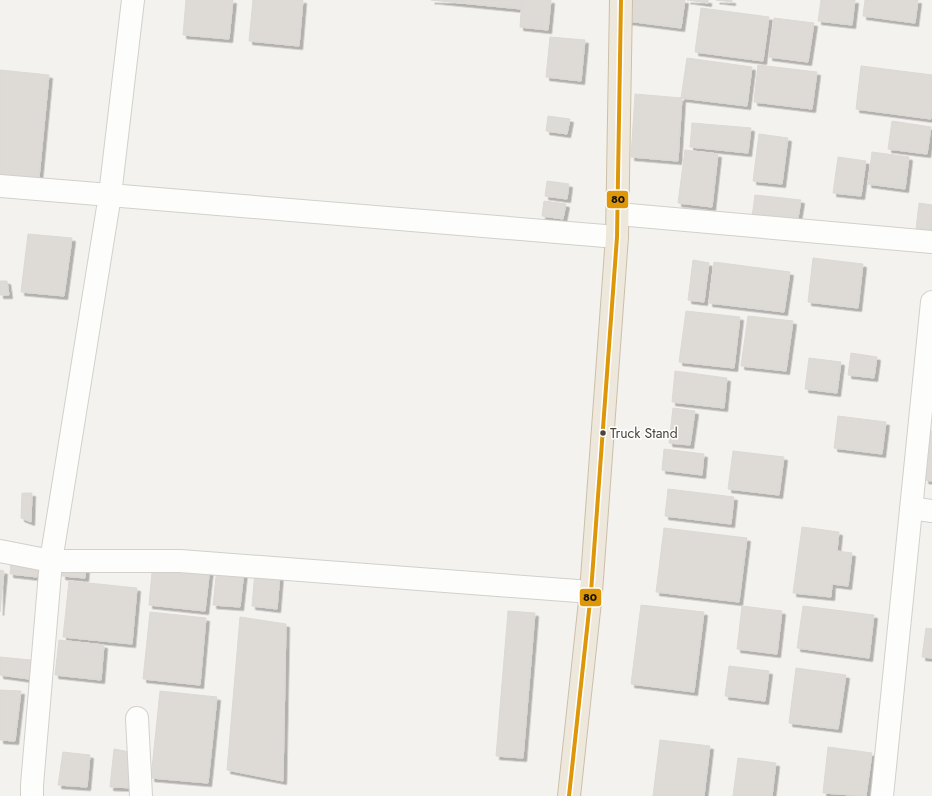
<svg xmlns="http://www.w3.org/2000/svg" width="932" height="796" viewBox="0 0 932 796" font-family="Jost,sans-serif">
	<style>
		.building { fill: #dedbd6; stroke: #dcd9d4; filter: url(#shadow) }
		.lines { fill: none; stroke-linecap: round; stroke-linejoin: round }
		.street-casing { stroke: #d2d0cb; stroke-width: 24 }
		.highway-casing { stroke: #ccbfa9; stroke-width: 24 }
		.street { stroke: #fdfdfc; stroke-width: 22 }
		.highway { stroke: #ede8db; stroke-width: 22 }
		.bus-1-casing { stroke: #fff; stroke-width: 7 }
		.bus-1 { stroke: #dd9709; stroke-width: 4 }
		.bus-dot { fill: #4b4439; stroke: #fff; stroke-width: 1.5 }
		.labels { text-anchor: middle; stroke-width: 3; stroke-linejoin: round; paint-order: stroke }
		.bus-label { font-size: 14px; fill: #4b4439; stroke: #fff; text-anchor: start }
		.line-badge { stroke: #fff; stroke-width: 1.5 }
		.pale-badge-label { font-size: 11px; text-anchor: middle; font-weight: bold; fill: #111 }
	</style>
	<defs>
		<filter id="shadow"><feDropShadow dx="3.5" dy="3.5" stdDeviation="0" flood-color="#0004"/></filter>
	</defs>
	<rect width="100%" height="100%" fill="#f4f2ee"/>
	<path class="building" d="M186 0H233L229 39 183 35Z
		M253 0H303L299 46 249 41Z
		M431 0H522L521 9Z
		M522 0H551L548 30 520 27Z
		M629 0H685L681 28 627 21Z
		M687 0H708V3Z
		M716 0H732V2Z
		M821 0H855L852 25 818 21Z
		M865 0H918L915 23 863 16Z
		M701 8 769 17 763 61 695 52Z
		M774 18 814 23 808 62 769 57Z
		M550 37 585 40 581 81 546 77Z
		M687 58 752 67 747 106 681 98Z
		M758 65 817 72 812 109 754 102Z
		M861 66 932 75 931 119 856 109Z
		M0 70 49 75 39 178 0 175Z
		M635 94 682 98 678 161 631 157Z
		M548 116 570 119 567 134 546 131Z
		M892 121 931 127 927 154 888 149Z
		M692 123 751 128 748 153 690 147Z
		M759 134 788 138 782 184 753 181Z
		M685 150 718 154 712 207 678 203Z
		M872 152 909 157 905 189 868 184Z
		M838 157 866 161 861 196 833 193Z
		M547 181 569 184 567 199 545 196Z
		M755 195 801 200 796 230 751 224Z
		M544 201 566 204 563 219 542 216Z
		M919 203 932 205 931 230 916 229Z
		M28 234 72 238 64 296 21 292Z
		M813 258 863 264 858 308 808 302Z
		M693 260 709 263 704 302 688 300Z
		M714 262 790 272 784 312 709 303Z
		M0 281H7L9 295H0Z
		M686 311 740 317 734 368 679 362Z
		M748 316 793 321 786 371 741 366Z
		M851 353 877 357 874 378 848 375Z
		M809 358 841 362 837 393 805 389Z
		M675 371 727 378 724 408 672 402Z
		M673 408 695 411 690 445 669 443Z
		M838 416 886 422 882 454 834 448Z
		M930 431H932V481L925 480Z
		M664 449 704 454 702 475 662 470Z
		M733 451 784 457 779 495 728 489Z
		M668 489 734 497 731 524 665 516Z
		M22 493H32L31 522 21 518Z
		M802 527 839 532 837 551 852 553 848 586 832 584 831 597 793 593Z
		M664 528 747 538 739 602 656 592Z
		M12 549 40 552 37 577 10 574Z
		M64 556 87 558 85 578 62 576Z
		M153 561 210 567 205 611 149 605Z
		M217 568 244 571 240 607 213 605Z
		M0 570 4 571 0 612Z
		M255 571 280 574 277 609 252 606Z
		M69 581 137 588 132 644 63 637Z
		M641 605 704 612 694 692 631 684Z
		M742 606 782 611 777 654 737 649Z
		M803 606 874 615 869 658 797 648Z
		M508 611 535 613 523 758 496 756Z
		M150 612 206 618 200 685 143 679Z
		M240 617 286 624 283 781 227 770Z
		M926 628 932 629V658L922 657Z
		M59 640 104 645 101 680 55 675Z
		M0 657 31 660 29 679 0 675Z
		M729 666 769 671 765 701 725 696Z
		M796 668 846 675 838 729 789 723Z
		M0 690 21 691 15 741 0 740Z
		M160 691 217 697 208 783 151 778Z
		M660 740 710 746 704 796H653Z
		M828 747 872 753 866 796 823 793Z
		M114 749 135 753 136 788 110 787Z
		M63 752 90 755 87 787 58 785Z
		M738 758 776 763 772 796H733Z"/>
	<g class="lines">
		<g class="street-casing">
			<path id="street" d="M0 186 617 237
				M618 214 932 242
				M911 508 932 511
				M0 551 51 561H180L591 592
				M137 718 141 796
				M32 796V785L51 561 110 195 133 0
				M882 796 932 302"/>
		</g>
		<g class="highway-casing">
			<path id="highway" d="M569 796 591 592 617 237 621 0"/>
		</g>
		<use href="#street" class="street"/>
		<use href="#highway" class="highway"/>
		<g class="bus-1-casing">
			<path id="bus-1" d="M569 796 591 592 617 237 621 0"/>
		</g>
		<use href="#bus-1" class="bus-1"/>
	</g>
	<circle class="bus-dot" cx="603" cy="433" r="3.5"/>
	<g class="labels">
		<g class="bus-label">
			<text x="610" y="438">Truck Stand</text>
		</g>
	</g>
	<g class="line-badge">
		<rect x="606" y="190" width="23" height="19" rx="4" fill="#dd9709"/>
		<rect x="579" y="588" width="23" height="19" rx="4" fill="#dd9709"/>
	</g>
	<g class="pale-badge-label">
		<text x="618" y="203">80</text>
		<text x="590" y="601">80</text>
	</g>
</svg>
